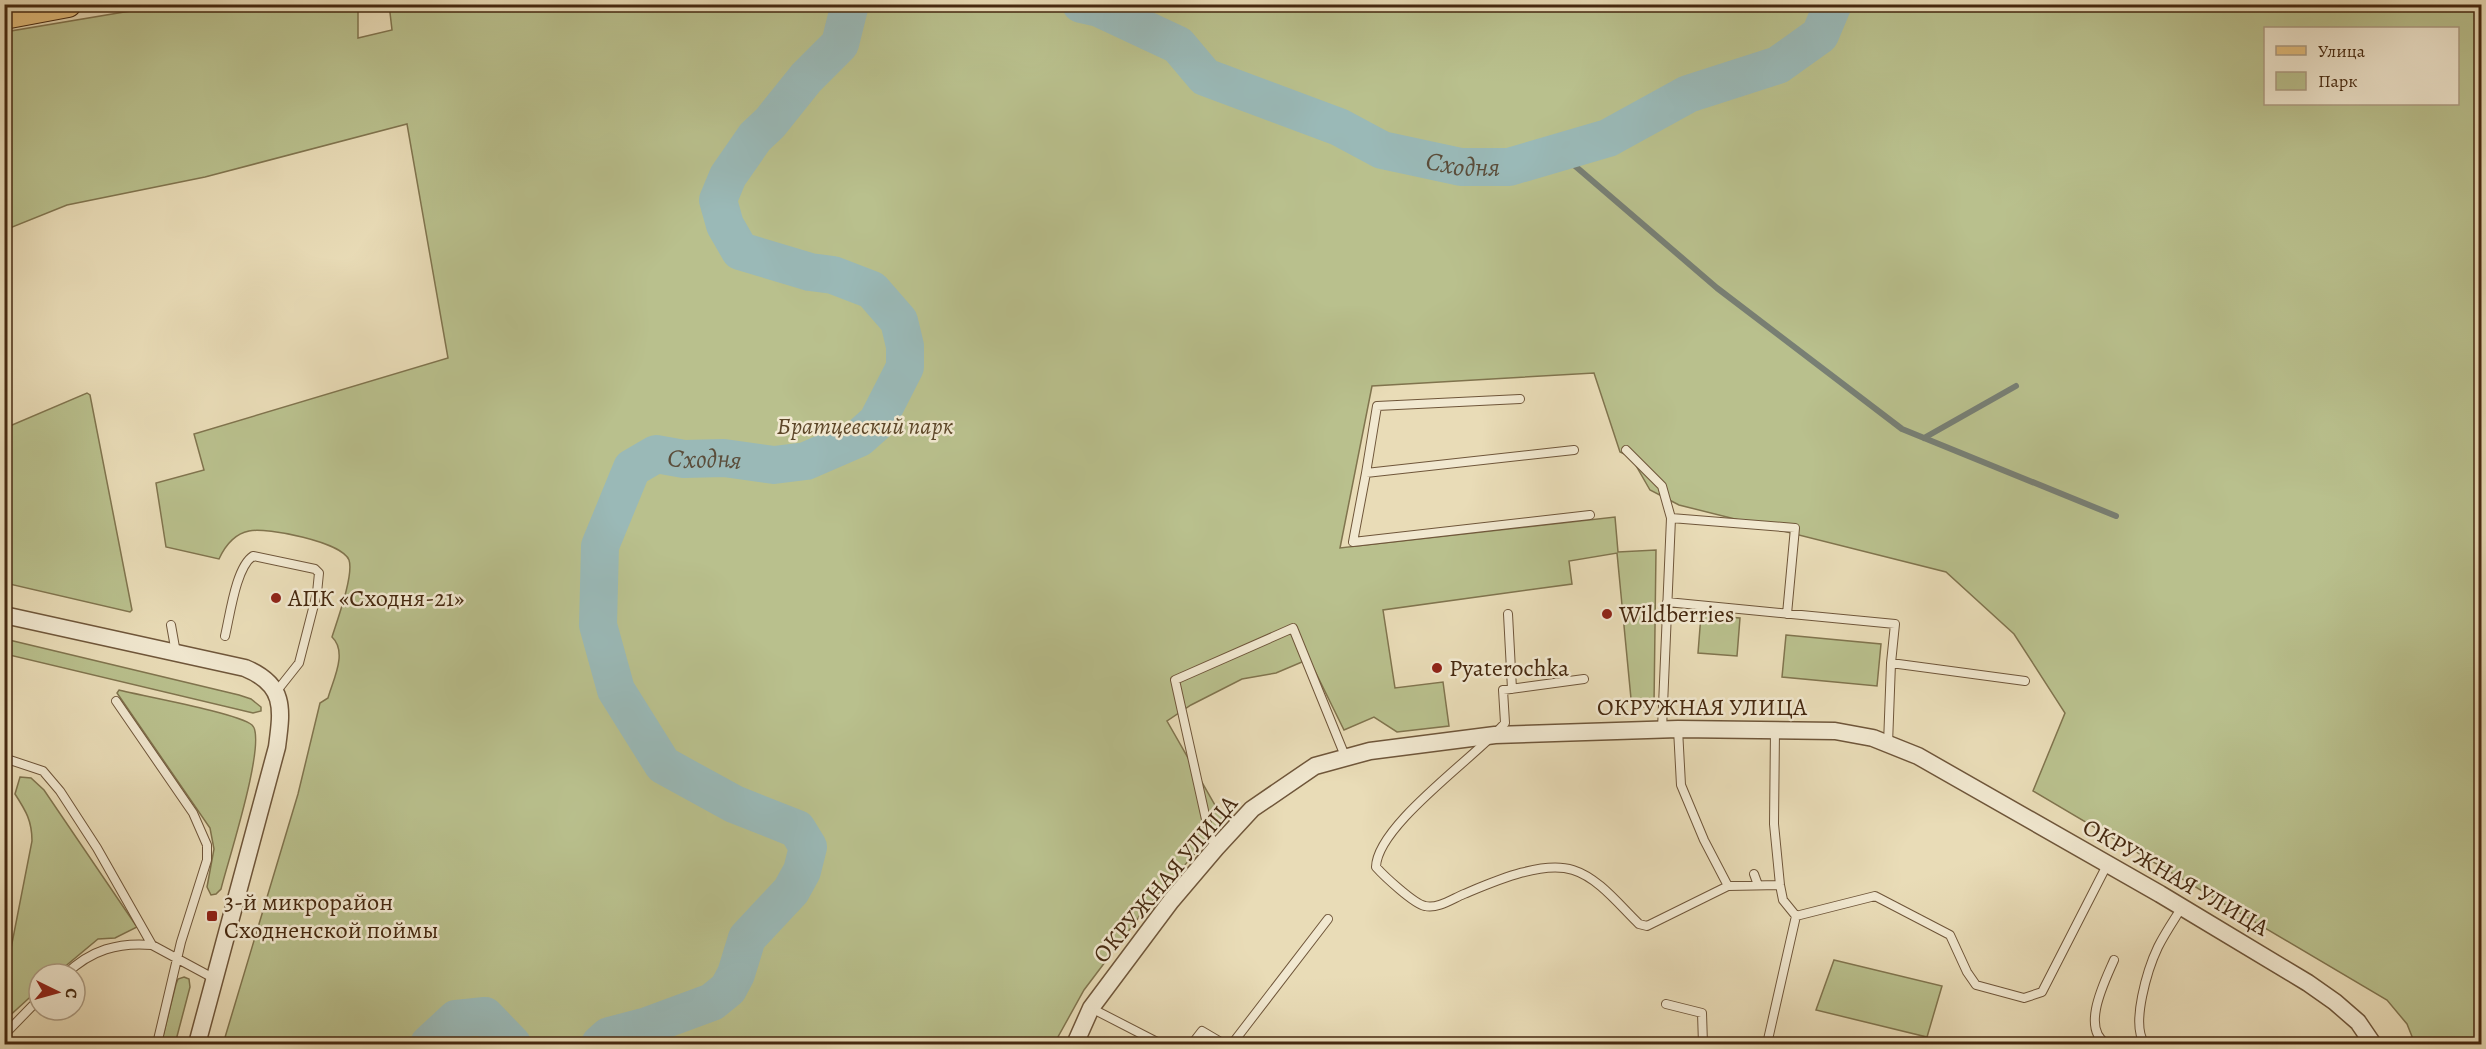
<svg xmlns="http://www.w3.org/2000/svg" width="2486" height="1049" viewBox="0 0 2486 1049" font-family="Alegreya,serif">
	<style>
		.green { fill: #b9c08d; stroke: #80744e; stroke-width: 1.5; fill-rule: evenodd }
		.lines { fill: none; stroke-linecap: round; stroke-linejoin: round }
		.stream { stroke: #787f74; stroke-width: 6 }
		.river { stroke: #9ab9b7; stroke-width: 38 }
		.service-casing { stroke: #6f563a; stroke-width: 10 }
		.minor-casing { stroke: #6f563a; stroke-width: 19 }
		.primary-casing { stroke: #462910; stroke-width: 28 }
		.service { stroke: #f1e8d0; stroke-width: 8 }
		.minor { stroke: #f1e8d0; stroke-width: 16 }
		.primary { stroke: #e4be7c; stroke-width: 26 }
		.poi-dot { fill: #8f2418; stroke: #f1e8d0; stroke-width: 2 }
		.labels { text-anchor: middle; stroke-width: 5; stroke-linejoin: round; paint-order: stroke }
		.park-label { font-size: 24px; font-style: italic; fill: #5d4729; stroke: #f1e8d0 }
		.poi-label { font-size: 24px; fill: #462910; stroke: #f1e8d0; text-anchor: start }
		.street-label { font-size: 24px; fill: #462910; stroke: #f1e8d0 }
		.water-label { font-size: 26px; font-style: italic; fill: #5b4d3a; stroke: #f1e8d0 }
	</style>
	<rect width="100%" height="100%" fill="#e9dcb7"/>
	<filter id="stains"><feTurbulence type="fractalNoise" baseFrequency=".00333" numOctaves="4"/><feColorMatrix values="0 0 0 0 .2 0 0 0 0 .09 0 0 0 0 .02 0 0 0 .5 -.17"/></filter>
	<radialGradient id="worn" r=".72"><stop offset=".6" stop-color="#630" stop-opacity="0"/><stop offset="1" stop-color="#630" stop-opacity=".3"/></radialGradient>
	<path class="green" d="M389 4 2481 5V1044H2415L2407 1024 2387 1000 2033 791 2065 713 2014 634 1946 572 1679 505 1650 490 1631 457 1620 452 1594 373 1372 386 1340 548 1615 517 1618 552 1656 550 1654 705 1632 709 1617 553 1569 561 1572 584 1383 610 1395 688 1443 682 1449 726 1397 732 1374 717 1344 730 1309 659 1276 673 1242 679 1191 705 1167 721 1224 821 1142 913 1084 990 1054 1044H223L298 794 320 703 328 698C333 680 348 652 332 637 337 621 354 575 349 560 342 542 267 527 249 531 234 534 225 546 219 559L166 547 156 483 204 470 194 434 448 358 407 124 205 177 67 205 5 230V32L166 5H358V38L392 30ZM2266 28H2458V104H2266Z
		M87 393 90 395 132 610 130 612 5 583V428Z
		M1701 615 1740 618 1737 656 1698 653Z
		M1786 635 1881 644 1877 686 1782 677Z
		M5 639 239 695 251 699 261 707V711L253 713 5 654Z
		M119 690C142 696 238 713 252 725 268 739 227 864 221 889L216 894 211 895 207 887 214 849 210 828 117 693Z
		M20 777 31 778 44 790 137 927 115 938 98 939 56 974H39V989L5 1020V979L32 841C32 821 26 811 15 794Z
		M1834 960 1942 986 1927 1037 1816 1010Z
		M184 977 189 979 190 987 175 1044H161L176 984 178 979Z"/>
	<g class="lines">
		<path class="stream" d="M1560 153 1717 288 1902 429 2116 516
			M1924 438 2016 386"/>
		<g class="river">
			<path id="s1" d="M1081 4 1099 8 1178 45 1205 77 1339 127 1382 150 1461 167H1509L1608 138 1688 94 1778 65 1820 35 1833 4"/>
			<path d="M429 1044 456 1019 485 1016 512 1044"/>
			<path id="s2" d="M600 1044 609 1036 647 1026 712 1002 728 989 736 974 747 938 791 891 802 871 808 847 797 829 734 804 663 765 616 690 598 625 600 546 632 468 656 454 684 459 724 458 774 465 806 461 859 438 877 422 905 367V346L899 321 872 290 833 275 810 272 740 251 725 225 718 200 728 176 755 137 770 123 806 78 840 44 850 4"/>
		</g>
		<g class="service-casing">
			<path id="service" d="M1574 450 1366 473 1353 542 1590 515
				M1626 450 1662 486 1671 518
				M1366 473 1377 406 1520 399
				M1667 602 1895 624 1891 663
				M1508 614 1512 689
				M171 625 176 653
				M225 636C230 615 236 567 253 556L315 569 319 573 317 593 299 663 276 692
				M1584 679 1503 690 1505 723C1477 756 1377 825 1376 867 1384 876 1414 904 1425 906 1438 909 1452 899 1464 894 1493 882 1542 860 1573 870 1599 878 1620 906 1639 924L1647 926 1728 886 1780 885
				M116 701 193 813 207 845V860L181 942 157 1044
				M1662 729 1671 518 1795 528 1787 614
				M1678 729 1681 785 1704 840 1728 886
				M1775 730 1774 824 1780 885 1783 900 1796 916 1875 896 1950 935 1967 972 1976 985 2024 998 2042 992 2107 865
				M1888 744 1891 663 2025 681
				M4 758 43 771 60 791 97 848 152 945 215 979
				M1216 848 1209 833 1175 680 1293 628 1345 756
				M1754 874 1758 885
				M66 974C91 950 118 942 152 945
				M1666 1004 1702 1013 1703 1044
				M1091 1008 1161 1044
				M4 1035 39 999
				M1192 1044 1202 1031 1224 1044
				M1232 1044 1328 919
				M1767 1044 1796 916
				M2107 1044C2080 1029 2105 981 2114 960
				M2145 1044C2130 1025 2148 968 2158 947 2165 933 2174 920 2182 907"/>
		</g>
		<g class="minor-casing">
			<path id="minor" d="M4 615 245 668C286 685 282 709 277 747L197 1044
				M1075 1044 1091 1008 1171 901 1216 848 1252 809 1315 766 1370 751 1495 735 1678 729 1835 731 1873 738 1918 756 2160 894 2308 983 2335 1002 2358 1022 2373 1044"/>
		</g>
		<g class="primary-casing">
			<path id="primary" d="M4 16 68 4"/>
		</g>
		<use href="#service" class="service"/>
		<use href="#minor" class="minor"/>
		<use href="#primary" class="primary"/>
	</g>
	<g class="poi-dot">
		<circle cx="276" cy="598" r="6"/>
		<circle cx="1607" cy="614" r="6"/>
		<circle cx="1437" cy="668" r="6"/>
		<rect x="206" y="910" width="12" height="12" rx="3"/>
	</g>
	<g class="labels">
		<g class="park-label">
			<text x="865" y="434">Братцевский парк</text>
		</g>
		<g class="poi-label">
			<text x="288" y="606">АПК «Сходня-21»</text>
			<text x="1619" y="622">Wildberries</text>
			<text x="1449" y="676">Pyaterochka</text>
			<text x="224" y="910">3-й микрорайон<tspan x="224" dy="28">Сходненской поймы</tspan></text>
		</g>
		<g class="street-label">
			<text x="1702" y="715">ОКРУЖНАЯ УЛИЦА</text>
			<text transform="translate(2176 877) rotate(30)" y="8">ОКРУЖНАЯ УЛИЦА</text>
			<text transform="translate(1165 879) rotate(-50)" y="8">ОКРУЖНАЯ УЛИЦА</text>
		</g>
		<g class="water-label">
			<text dy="9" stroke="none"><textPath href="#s1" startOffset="422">Сходня</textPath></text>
			<text dy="9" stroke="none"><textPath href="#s2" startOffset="874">Сходня</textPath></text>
		</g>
	</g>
	<rect width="2486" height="1049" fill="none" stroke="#e9dcb7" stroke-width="24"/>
	<rect x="6" y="6" width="2474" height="1037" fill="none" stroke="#462910" stroke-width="3"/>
	<rect x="12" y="12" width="2462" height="1025" fill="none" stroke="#462910" stroke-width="1.5"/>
	<rect x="2264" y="27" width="195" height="78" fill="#f1e8d0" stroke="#ad9c83" stroke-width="1.5"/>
	<rect x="2276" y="46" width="30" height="9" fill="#e4be7c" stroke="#ad9c83" stroke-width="1.5"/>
	<text x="2318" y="57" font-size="18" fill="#462910">Улица</text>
	<rect x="2276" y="72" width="30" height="18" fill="#b9c08d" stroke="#ad9c83" stroke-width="1.5"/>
	<text x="2318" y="87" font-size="18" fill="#462910">Парк</text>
	<g transform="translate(57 992) rotate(95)"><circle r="28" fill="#f1e8d0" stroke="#ad9c83" stroke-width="1.5"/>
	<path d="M0-4.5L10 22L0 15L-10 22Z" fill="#8f2418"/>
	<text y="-9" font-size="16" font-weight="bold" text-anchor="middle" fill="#462910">С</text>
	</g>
	<rect width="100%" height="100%" filter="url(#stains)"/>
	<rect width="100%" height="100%" fill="url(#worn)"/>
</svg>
